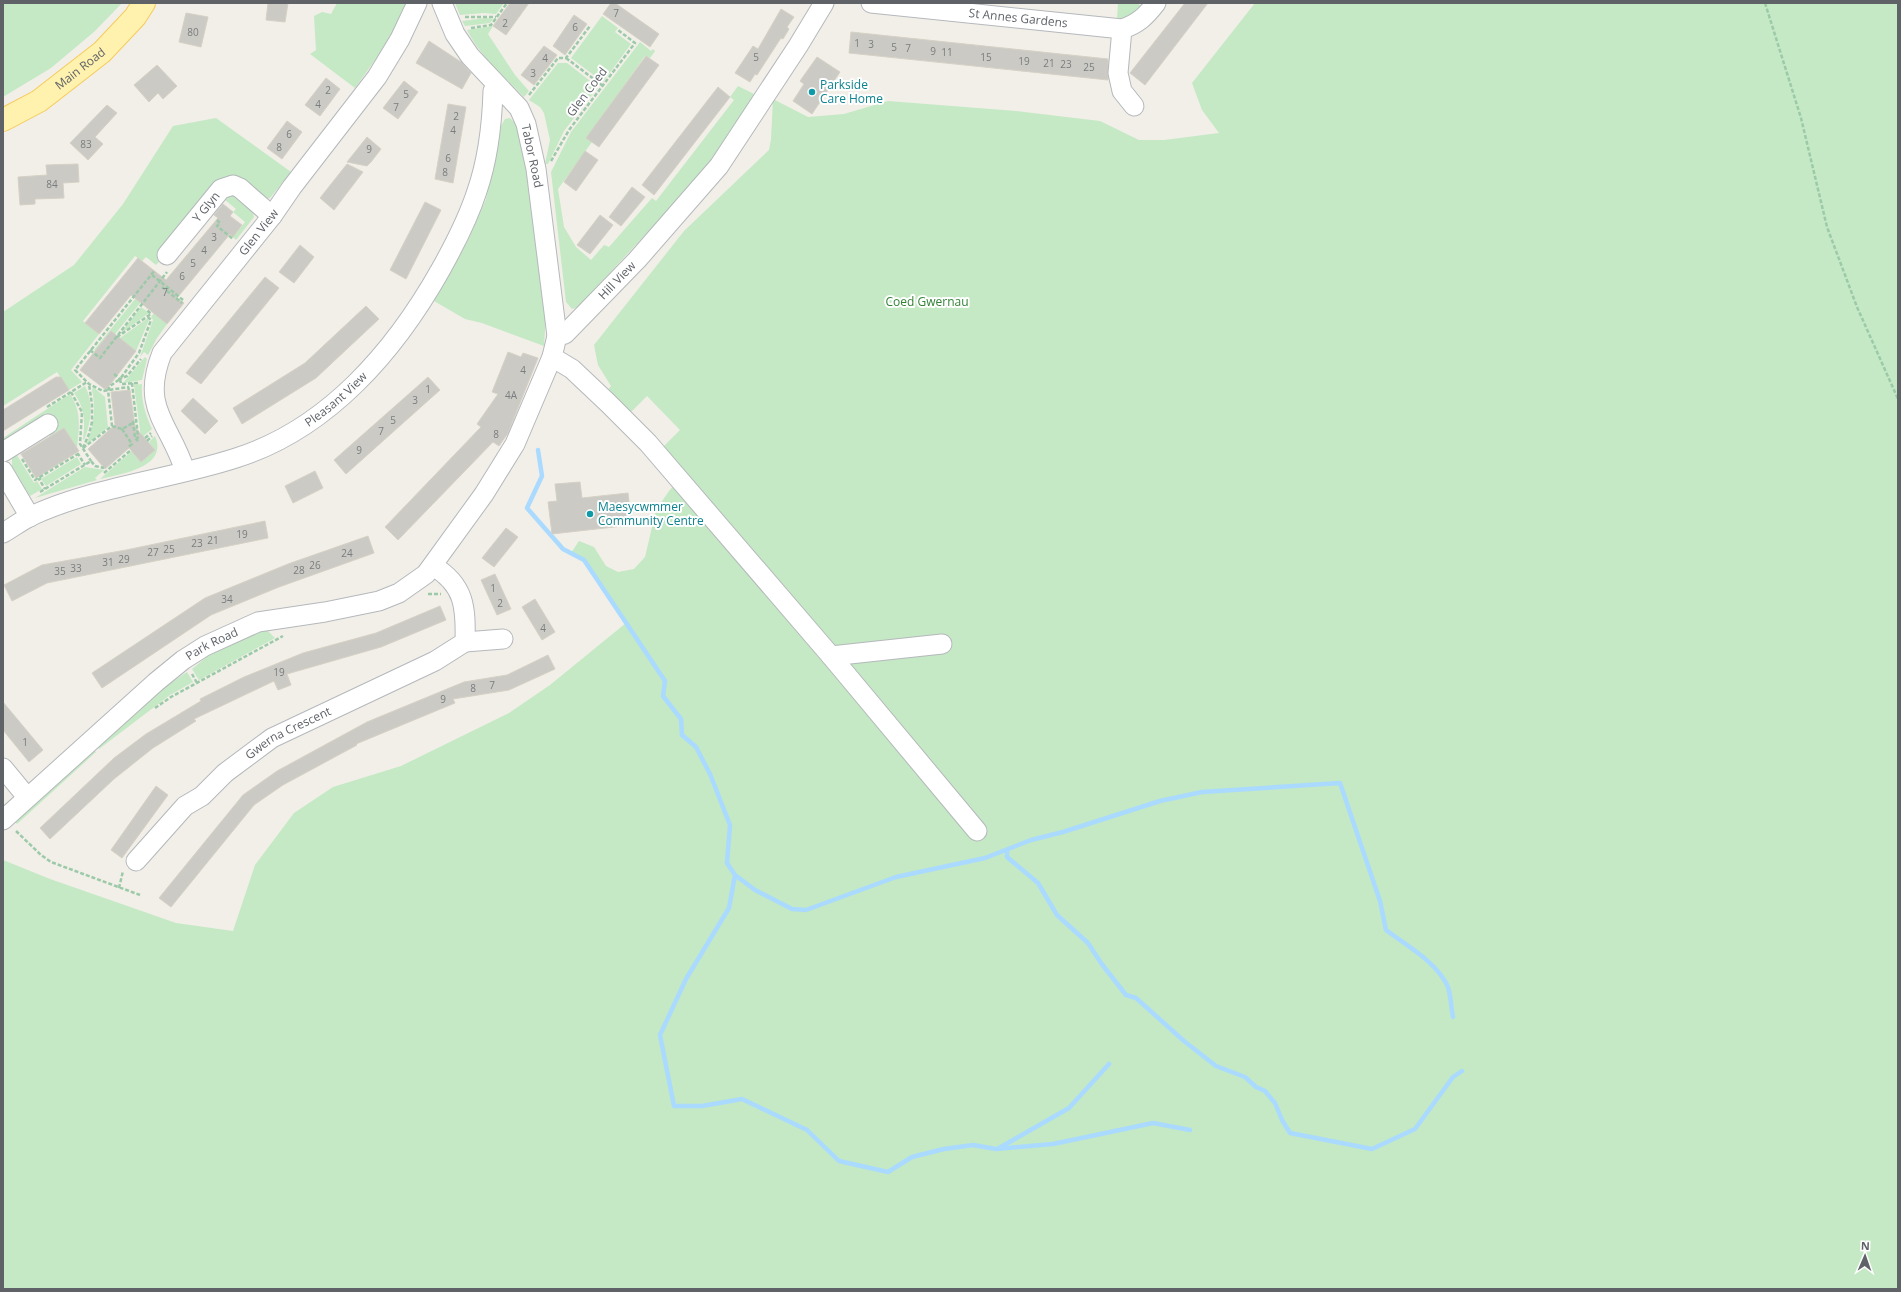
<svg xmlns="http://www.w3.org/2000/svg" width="1901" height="1292" viewBox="0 0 1901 1292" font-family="'Open Sans',sans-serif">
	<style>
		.green { fill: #c4e9c4 }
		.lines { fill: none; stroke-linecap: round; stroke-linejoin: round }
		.stream { stroke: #aadaff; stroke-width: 4.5 }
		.building { fill: #cccac4; stroke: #d6d1c5 }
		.minor-casing { stroke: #b5b8bc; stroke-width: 21 }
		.major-casing { stroke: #f6cb5c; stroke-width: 24 }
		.path { stroke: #9ccaa9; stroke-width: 2.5; stroke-dasharray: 4 2; stroke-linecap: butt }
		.minor { stroke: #fff; stroke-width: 19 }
		.major { stroke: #fff2af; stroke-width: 22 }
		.culture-dot { fill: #0f9aa8; stroke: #fff; stroke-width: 1.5 }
		.labels { text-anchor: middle; stroke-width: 4; stroke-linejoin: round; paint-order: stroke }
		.number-label { font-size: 10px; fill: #7a7d7f }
		.street-label { font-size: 12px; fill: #5f6368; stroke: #fff }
		.culture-label { font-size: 12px; fill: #0d838f; stroke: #fff; text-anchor: start }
		.park-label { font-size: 12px; fill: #328336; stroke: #fff }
	</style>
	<rect width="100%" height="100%" fill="#f1efe8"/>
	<path class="green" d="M3 3H122L95 31 51 68 3 97Z
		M337 3H409L385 46 355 88 310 54 316 50 314 16 322 12 331 14Z
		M455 3H504L496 14 484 13 460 15Z
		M1118 3H1137L1141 6C1134 14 1127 17 1117 19Z
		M1255 3H1898V1289H3V860L50 879 176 923 233 931 255 865 294 813 333 787 401 766 509 713 550 685 626 623 584 560 571 553 579 541 594 547 606 566 618 572 634 569 645 557 656 510 669 491 686 472 663 447 680 430 647 396 629 414 607 391 611 386 598 365 594 345 684 231 769 150 771 139 773 99 808 117 844 114 888 101 1016 111 1100 121 1139 140H1164L1219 133 1202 110 1192 83Z
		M602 16 618 28 615 32 631 44 603 82 571 58Z
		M486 18 493 19 490 23 465 26 462 21Z
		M493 26 488 34 515 75 529 91 524 97C503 76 481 57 467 30Z
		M640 42 651 51 653 49 655 51 650 58 645 56 592 131 586 138 592 142 558 189 564 227 576 247 591 260 604 245 609 247 652 198 656 201 734 100 730 97 738 86 754 94 727 141 696 180 578 307 572 309 566 302 551 172 571 132Z
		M558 63H567L598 87 564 131 548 164H545L550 140 544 113 540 107 529 100Z
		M216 118 291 172 270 198 266 199 236 181 156 265 146 257 142 261 135 256 83 321 99 334 71 370 82 382 69 390 57 372 3 406V312L74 265 123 204 173 126Z
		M510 118 517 125 529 186 546 316 544 346 482 323 465 319 434 301 468 240 486 199 501 126 505 119Z
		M230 195C239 197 253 207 254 217L236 240 233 237 245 222 233 212 236 209 224 199Z
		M152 278 157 282 99 354 94 350Z
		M141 307 149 313 120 334Z
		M154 313 167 324 157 338 148 355 144 352 140 357 153 320 151 317Z
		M148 318 149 320 136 351 120 338Z
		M145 357 147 359 142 380 123 383Z
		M142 384C141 400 145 414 152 429L141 438 134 385Z
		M85 386C94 403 91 423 84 440L83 439C85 421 85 408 74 393Z
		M93 387 105 397 108 427 86 445C94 427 96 409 92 390Z
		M70 394C82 412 79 428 77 448L64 428 50 436 48 432 3 447V438Z
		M155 436C169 468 119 474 100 479L132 451 141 461 155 450 149 442Z
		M15 452 34 483 37 481 42 489 30 496 12 466V456Z
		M77 457 81 464 46 486 41 479Z
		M85 467 104 470 95 478 97 480 35 498Z
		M266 629 275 638 199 680 192 669 224 643Z
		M187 672 193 682 170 695 99 749 97 747 165 687Z
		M93 750 96 752 17 824 14 821Z"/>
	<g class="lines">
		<path class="stream" d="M538 450 542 476 527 508 563 549 584 560 665 681 663 696 681 719 682 735 696 747 710 774 730 825 727 863 735 875 755 890 792 909 806 910 896 877 985 858 1031 840 1063 832 1160 801 1202 792 1340 783 1380 901 1386 930C1407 946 1437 962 1448 987 1451 996 1451 1008 1453 1017
			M1007 850V857L1038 883 1057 915 1088 943 1101 963 1126 995 1136 998 1184 1041 1216 1066 1245 1077 1256 1087 1265 1091 1275 1103 1282 1120 1290 1133 1372 1149 1415 1129 1453 1077 1462 1071
			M735 875 729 908 686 979 660 1035 674 1106H702L742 1099 807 1130 839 1161 888 1172 912 1157 944 1149 973 1145 996 1149 1053 1144 1153 1123 1190 1130
			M999 1148 1069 1108 1109 1064"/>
	</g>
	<path class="building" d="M268 3H288L285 22 266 20Z
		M510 3H529L506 35 493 26Z
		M611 3H615L659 34 650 47 603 14Z
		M1185 3H1208L1145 85 1130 73Z
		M781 9 794 17 787 27 789 29 783 39 781 38 757 75 755 74 750 82 735 73 753 46 758 49Z
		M186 13 208 17 201 47 179 42Z
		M574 15 587 24 565 55 553 46Z
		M851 32 1108 59V80L849 53Z
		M429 41 461 62 471 73 462 89 416 63Z
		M544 46 557 55 534 85 521 75Z
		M646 56 659 65 599 147 586 138Z
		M817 57 840 72 812 114 793 101 804 84 800 81Z
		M157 65 177 86 163 99 158 93 149 102 134 85Z
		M326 78 340 89 320 116 305 105Z
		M404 81 418 92 398 119 383 108Z
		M718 87 730 97 654 195 642 185Z
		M448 104 466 107 453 183 435 179Z
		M107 105 117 113 95 137 103 144 88 160 70 143Z
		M287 121 302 132 282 159 267 148Z
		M367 137 381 149 371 162 367 166 347 162Z
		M585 151 598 160 576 191 564 182Z
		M78 164 79 182 63 183 64 198 35 199V204L20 205 18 177 47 175 46 165Z
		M347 164 363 172 334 210 320 198Z
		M632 187 645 197 621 226 609 217Z
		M425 202 441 210 406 279 390 270Z
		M223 204 233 212 230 216 242 225 233 237 230 234 177 298 184 303 167 324 131 295 99 334 85 323 138 258 166 280 218 218 214 215Z
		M600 215 613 225 590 254 577 245Z
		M300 245 314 257 294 283 279 272Z
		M265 277 279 288 201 384 186 373Z
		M366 306 379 319 316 378 242 424 233 408 305 363Z
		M111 331 136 351 106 390 80 370Z
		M508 352 521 357 523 353 538 358 508 433 499 446 493 442 398 540 385 527 481 427 477 424 498 394 492 392Z
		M56 377H61L69 390 3 431V410Z
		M428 377 440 390 346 474 334 460Z
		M130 390 135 427 155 450 141 462 129 448 105 469 88 449 115 425 111 392Z
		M193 398 218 421 205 434 181 411Z
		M64 428 79 451 36 478 21 454Z
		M315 471 323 488 293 503 285 486Z
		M580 482 582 498 628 493 632 525 552 534 548 502 557 501 555 484Z
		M265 521 268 538 47 583 12 601 4 585 42 565 126 550Z
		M506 528 518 537 494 567 482 558Z
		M368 536 374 553 279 587 211 615 102 688 92 673 205 598 288 564Z
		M495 574 511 609 497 615 481 580Z
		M535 599 555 632 542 640 522 607Z
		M440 606 446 620 381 647 287 674 291 685 278 690 274 681 194 719 196 721 153 748 114 779 50 839 40 828 114 758 146 734 201 701 200 699 244 677 303 653 376 633Z
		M548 655 555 669 509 690 453 699 455 703 356 744 357 745 283 785 254 805 171 907 159 898 243 795 277 771 367 722 464 682 507 675Z
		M3 702 43 750 29 762 3 730Z
		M156 786 168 795 122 858 111 850Z"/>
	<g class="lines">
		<g class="minor-casing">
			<g id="minor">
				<path id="s1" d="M871 3 1122 29C1138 24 1146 16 1156 3"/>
				<path d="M1122 29 1118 73 1122 91 1134 106"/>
				<path id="s2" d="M167 255 221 189 233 185 240 188 272 216"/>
				<path id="s3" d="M557 336 565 334 637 260 719 166 798 46 824 3"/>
				<path d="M552 357 572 369 608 403 648 443 831 656 977 831"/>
				<path d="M3 452 48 424"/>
				<path d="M3 471 30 517"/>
				<path id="s4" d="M185 471C170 423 140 409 162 353L272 216 292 187 377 77 400 39 417 3"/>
				<path id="s5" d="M3 533C12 528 21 521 31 516 96 486 168 480 236 458 328 429 395 351 441 269 455 244 468 219 477 191 488 159 492 125 493 91L496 85"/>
				<path d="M465 642 503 639"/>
				<path d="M831 656 942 644"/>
				<path d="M3 768 27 797"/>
				<path id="s6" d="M3 820 156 682 183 660 205 646 258 622 325 612 379 601 399 593 426 574 484 494 515 444 552 357 557 336 536 169 526 124 519 108 470 56 455 34 442 3"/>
				<path id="s7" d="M136 861 185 806 202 796 225 773 272 738 435 661 465 642C466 608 465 585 433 566"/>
			</g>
		</g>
		<g class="major-casing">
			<g id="major">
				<path id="s8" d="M3 120 39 101 102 52 135 17 144 3"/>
			</g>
		</g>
		<path class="path" d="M1765 3 1801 118 1827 227 1857 307 1898 399
			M465 17H496
			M471 28 491 25 507 3
			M566 58 603 86
			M529 95 558 58H566L590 26
			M551 161 569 130 635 43 618 30
			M217 220 220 223 217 226 233 239
			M152 275 183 300
			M162 287 182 303
			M117 337 151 314 146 309
			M90 350 100 358 167 272
			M114 374 120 379 127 376 141 359
			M132 383 138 437 136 439
			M138 383 121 384 120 379 139 353 151 320 147 316
			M129 390 128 387 103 391 89 384 75 370 155 270
			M71 392 82 412 80 444 91 461
			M47 407 87 382
			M133 421 135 438 138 441
			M112 426 122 429 133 423
			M122 429 132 444 128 447
			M145 438 151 433
			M147 441 152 436
			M83 448 112 426 108 390 110 386 120 379
			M83 448 89 434 92 422V405L89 384
			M77 455 78 454 85 465
			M22 459 35 480 78 454
			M104 473 131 450
			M41 478 39 479 45 489
			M40 492 91 461 95 466 104 468
			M428 594H441
			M192 674 197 683
			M155 708 171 697 283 636
			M16 831 41 855 51 862 140 895
			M119 888 123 871"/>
		<use href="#minor" class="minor"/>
		<use href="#major" class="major"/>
	</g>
	<g class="culture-dot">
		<circle cx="812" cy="92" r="4"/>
		<circle cx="590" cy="514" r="4"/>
	</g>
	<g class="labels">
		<g class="number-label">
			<text x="616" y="17">7</text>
			<text x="505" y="27">2</text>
			<text x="575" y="31">6</text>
			<text x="193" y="36">80</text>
			<text x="857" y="47">1</text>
			<text x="871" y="48">3</text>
			<text x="894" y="51">5</text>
			<text x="908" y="52">7</text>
			<text x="933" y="55">9</text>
			<text x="947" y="56">11</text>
			<text x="756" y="61">5</text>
			<text x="986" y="61">15</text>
			<text x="545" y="62">4</text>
			<text x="1024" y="65">19</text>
			<text x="1049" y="67">21</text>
			<text x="1066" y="68">23</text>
			<text x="1089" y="71">25</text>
			<text x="533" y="77">3</text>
			<text x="328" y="94">2</text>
			<text x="406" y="98">5</text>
			<text x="318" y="108">4</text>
			<text x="396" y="111">7</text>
			<text x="456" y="120">2</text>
			<text x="453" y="134">4</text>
			<text x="289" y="138">6</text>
			<text x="86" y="148">83</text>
			<text x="279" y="151">8</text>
			<text x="369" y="153">9</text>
			<text x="448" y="162">6</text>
			<text x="445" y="176">8</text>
			<text x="52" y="188">84</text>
			<text x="214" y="241">3</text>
			<text x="204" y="254">4</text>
			<text x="193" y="267">5</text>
			<text x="182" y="280">6</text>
			<text x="165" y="296">7</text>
			<text x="523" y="374">4</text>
			<text x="428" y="393">1</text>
			<text x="511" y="399">4A</text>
			<text x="415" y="404">3</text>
			<text x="393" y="424">5</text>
			<text x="381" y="435">7</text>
			<text x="496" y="438">8</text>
			<text x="359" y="454">9</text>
			<text x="242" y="538">19</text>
			<text x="213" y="544">21</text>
			<text x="197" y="547">23</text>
			<text x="169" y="553">25</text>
			<text x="153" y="556">27</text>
			<text x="347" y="557">24</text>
			<text x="124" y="563">29</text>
			<text x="108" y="566">31</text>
			<text x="315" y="569">26</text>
			<text x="76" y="572">33</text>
			<text x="299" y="574">28</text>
			<text x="60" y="575">35</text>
			<text x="493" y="592">1</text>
			<text x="227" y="603">34</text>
			<text x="500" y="607">2</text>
			<text x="543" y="632">4</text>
			<text x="279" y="676">19</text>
			<text x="492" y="689">7</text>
			<text x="473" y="692">8</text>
			<text x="443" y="703">9</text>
			<text x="25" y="746">1</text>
		</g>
		<g class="street-label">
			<text dy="4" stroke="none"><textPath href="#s1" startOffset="148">St Annes Gardens</textPath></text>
			<text dy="4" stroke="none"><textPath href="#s8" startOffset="93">Main Road</textPath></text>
			<text transform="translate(587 92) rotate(-53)" y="4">Glen Coed</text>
			<text transform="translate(532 156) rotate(78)" y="4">Tabor Road</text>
			<text dy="4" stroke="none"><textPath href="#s2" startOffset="62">Y Glyn</textPath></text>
			<text dy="4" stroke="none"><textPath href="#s4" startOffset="280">Glen View</textPath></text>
			<text dy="4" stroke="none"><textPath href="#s3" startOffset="83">Hill View</textPath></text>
			<text dy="4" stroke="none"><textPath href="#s5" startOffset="363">Pleasant View</textPath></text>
			<text dy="4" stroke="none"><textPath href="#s6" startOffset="274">Park Road</textPath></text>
			<text dy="4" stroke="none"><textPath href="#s7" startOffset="201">Gwerna Crescent</textPath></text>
		</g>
		<g class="culture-label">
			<text x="820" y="89">Parkside<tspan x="820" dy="14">Care Home</tspan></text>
			<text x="598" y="511">Maesycwmmer<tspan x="598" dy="14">Community Centre</tspan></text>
		</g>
		<g class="park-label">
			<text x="927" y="306">Coed Gwernau</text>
		</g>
	</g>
	<rect width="1901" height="1292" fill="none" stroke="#5f6368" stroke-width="8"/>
	<g transform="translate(1865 1256) rotate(2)" stroke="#ffffff" stroke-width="3" paint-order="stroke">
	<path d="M0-3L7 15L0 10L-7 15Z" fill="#5f6368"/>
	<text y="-6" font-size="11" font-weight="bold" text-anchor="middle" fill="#5f6368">N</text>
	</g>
</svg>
